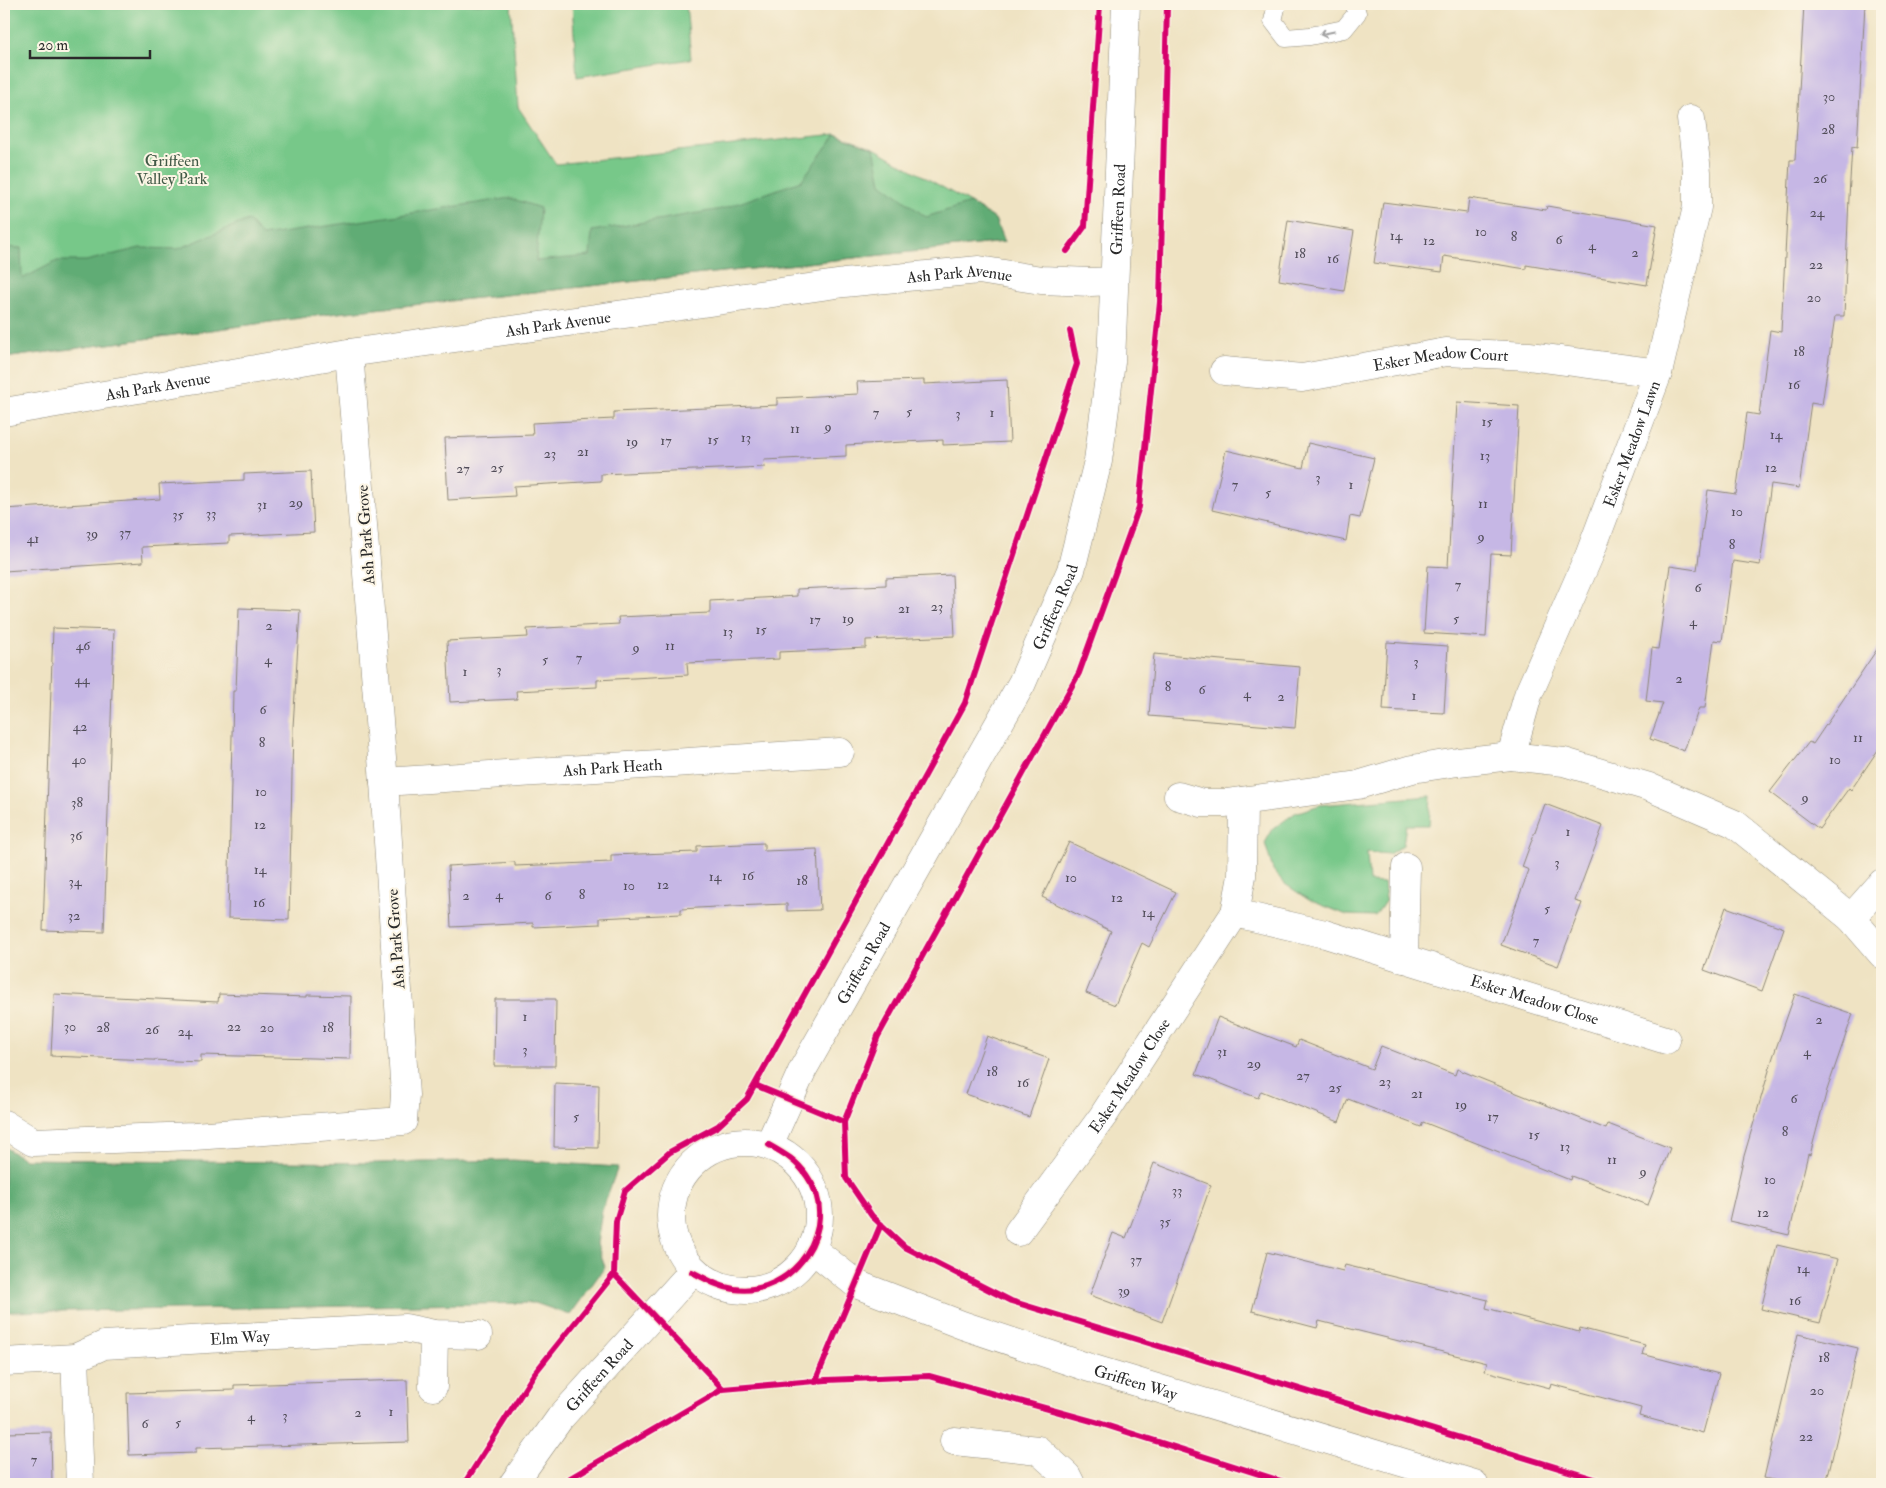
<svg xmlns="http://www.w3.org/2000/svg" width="1886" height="1488" viewBox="0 0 1886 1488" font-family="'IM FELL Double Pica',serif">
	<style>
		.green { fill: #77c889; stroke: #517a5a }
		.forest { fill: #61ac75; stroke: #466c50 }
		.building { fill: #c6b7e5 }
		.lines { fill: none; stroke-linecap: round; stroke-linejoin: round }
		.service-casing { stroke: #8d8777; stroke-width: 19 }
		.minor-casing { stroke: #8d8777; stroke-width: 29 }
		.tertiary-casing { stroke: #8d8777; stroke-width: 29 }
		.service { stroke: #fff; stroke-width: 18 }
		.minor { stroke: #fff; stroke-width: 28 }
		.tertiary { stroke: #fff; stroke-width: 28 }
		.cycleway-casing { stroke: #fcf5e5; stroke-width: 9 }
		.cycleway { stroke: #d6006c; stroke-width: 6 }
		.oneway { stroke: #a0a0a0 }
		.labels { text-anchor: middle; stroke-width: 4; stroke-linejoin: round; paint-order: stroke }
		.number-label { font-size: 14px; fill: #524e5a }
		.park-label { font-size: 16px; fill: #425a47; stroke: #fcf5e5 }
		.street-label { font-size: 16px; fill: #2b2b2b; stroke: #fcf5e5 }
	</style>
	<rect width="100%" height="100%" fill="#fcf5e5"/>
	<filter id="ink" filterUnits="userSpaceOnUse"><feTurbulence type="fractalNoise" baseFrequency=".02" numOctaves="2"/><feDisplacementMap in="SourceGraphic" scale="10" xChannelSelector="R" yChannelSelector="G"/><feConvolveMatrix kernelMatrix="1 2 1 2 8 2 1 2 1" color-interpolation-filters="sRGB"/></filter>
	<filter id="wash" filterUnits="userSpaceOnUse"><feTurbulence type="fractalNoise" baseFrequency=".0096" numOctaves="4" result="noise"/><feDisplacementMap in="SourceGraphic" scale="20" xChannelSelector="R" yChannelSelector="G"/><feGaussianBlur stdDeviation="1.12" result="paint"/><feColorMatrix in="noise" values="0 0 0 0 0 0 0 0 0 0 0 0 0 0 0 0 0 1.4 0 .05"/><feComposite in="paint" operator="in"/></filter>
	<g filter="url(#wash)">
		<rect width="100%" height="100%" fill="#efe3c3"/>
		<path class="green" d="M4 4H511L518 107 556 164 836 134 874 148 970 203 995 219 1004 242 337 313 4 358Z
			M572 4H686L691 59 577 77Z
			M1431 796 1429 825H1406L1403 845 1389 854 1367 852 1369 882 1384 883 1386 900 1375 916 1347 915 1309 900 1285 884 1273 870 1265 843 1273 829 1295 813 1320 805Z"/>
		<path class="forest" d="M836 134 874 148 881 183 926 217 970 203 995 219 1004 242 337 313 4 358V247L21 248 22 279 57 261H86L140 248 178 249 248 220 262 236 510 198 540 208 536 261 590 256 592 231 722 209 801 181Z
			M4 1147 24 1159 375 1163 513 1160 618 1167 602 1210 597 1244 605 1267 570 1315 535 1303 4 1312Z"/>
		<g id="blocks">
			<path class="building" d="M1804 4H1865L1857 148 1852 147 1849 197 1844 316H1835L1822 405 1811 403 1799 488 1771 484 1760 565 1733 561 1722 641 1714 640 1705 708H1699L1684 751 1650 739 1663 703 1646 701 1652 648 1658 649 1670 566 1697 570 1708 490 1736 494 1747 413 1759 415 1770 330 1781 332 1790 160H1795Z
				M1469 198 1546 210 1547 206 1657 225 1647 285 1526 265V269L1444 256 1442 272 1374 263 1383 202 1467 213Z
				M1288 220 1354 231 1344 291 1279 280Z
				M924 380V384L1007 380 1010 442 943 445V440L846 445V456L764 460 765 467 601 474V481L514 486 515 496 448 500 445 438 533 435 532 423 614 419V412L777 405V398L858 394 857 382Z
				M1457 402 1519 406 1511 555 1491 554 1486 637 1424 633 1428 566 1448 567Z
				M1308 443 1374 458 1360 518 1350 516 1346 541 1212 510 1226 450 1303 468Z
				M311 471 314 532 229 536V543L142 547 143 562 4 571V509L160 499 159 484 244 480V474Z
				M952 575 955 636 866 640V648L779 652V659L687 663 688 675 597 680V687L516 691 517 699 450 702 447 641 528 637 527 629 619 624 618 617 710 613V601L797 596V589L886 585V578Z
				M239 608 300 610 293 727 289 920 228 918 233 691H236Z
				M53 628 114 630 104 932 43 930Z
				M1387 642 1448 646 1444 713 1383 710Z
				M1882 642V744L1851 790 1849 788 1819 829 1770 792 1809 742 1813 744Z
				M1154 654 1300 667 1295 728 1149 716Z
				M1545 804 1603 826 1575 901 1582 903 1558 966 1501 945 1529 870 1522 867Z
				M1069 842 1176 892 1149 947 1142 943 1115 1005 1086 993 1111 931 1042 897Z
				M764 843V851L817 849 820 910 787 911V904L733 906 681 909V914L600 918V924L533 927V923L451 927 448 866 515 862V866L611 862V855L697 852V846Z
				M1726 907 1784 928 1762 991 1704 970Z
				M54 994 218 1002 219 994 307 997V995L351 996 350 1059 201 1055V1062L51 1056Z
				M1795 994 1853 1014 1827 1090 1810 1155 1808 1154 1789 1235 1729 1221 1744 1156 1773 1057Z
				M495 999H556L555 1066H494Z
				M1218 1017 1296 1047 1299 1040 1372 1069 1381 1046 1455 1075 1457 1069 1606 1129 1608 1124 1670 1148 1648 1205 1571 1176 1570 1180 1423 1122 1421 1127 1348 1099 1339 1122 1261 1091 1258 1098 1196 1074Z
				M987 1036 1049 1059 1029 1117 966 1094Z
				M555 1083 599 1085 598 1148 554 1147Z
				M1154 1163 1211 1185 1162 1322 1090 1295 1113 1233 1126 1238Z
				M1777 1245 1838 1259 1820 1323 1761 1309Z
				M1267 1252 1343 1271 1345 1265 1488 1300 1486 1308 1579 1332 1580 1328 1645 1345 1642 1354 1719 1374 1703 1433 1639 1416 1641 1408 1551 1384 1550 1388 1485 1371 1487 1363 1319 1321 1317 1328 1252 1311Z
				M1798 1334 1858 1348 1826 1484H1790L1764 1478Z
				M407 1380 409 1442 196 1448V1453L129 1455 127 1393 234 1390V1385Z
				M51 1432 52 1484H4V1433Z"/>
		</g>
	</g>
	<g filter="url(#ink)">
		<use href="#blocks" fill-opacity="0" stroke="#8d8777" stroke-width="1"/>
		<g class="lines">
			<g class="service-casing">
				<path id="service" d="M1277 4 1273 21 1286 38 1310 36 1344 29 1357 13 1354 4"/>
			</g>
			<g class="minor-casing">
				<g id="minor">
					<path id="s1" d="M1224 371 1302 378 1446 352 1529 356 1658 373"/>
					<path id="s2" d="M4 412 349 353 844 283 979 270 1041 280 1091 282 1114 281"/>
					<path id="s3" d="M1511 756 1528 695 1589 556 1658 373 1697 207V172L1691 119"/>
					<path id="s4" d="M384 782 840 752"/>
					<path d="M1178 796 1202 803H1226L1358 785 1412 769 1458 762 1511 756 1564 762 1649 787 1735 824 1851 918 1882 883"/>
					<path id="s5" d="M1235 913 1325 934 1666 1040"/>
					<path d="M1851 918 1882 954"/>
					<path d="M1404 959 1406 867"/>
					<path d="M4 1124 33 1142 194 1136 403 1121 405 1095 384 782 349 353"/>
					<path id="s6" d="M1018 1232 1103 1116 1235 913 1242 876 1243 801"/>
					<path d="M75 1358 80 1484"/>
					<path id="s7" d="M4 1362 75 1358 104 1345 259 1336 405 1328 434 1334 478 1335"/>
					<path d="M433 1387 434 1334"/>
					<path d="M954 1441 1038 1450 1067 1476 1071 1484"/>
				</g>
			</g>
			<g class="tertiary-casing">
				<g id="tertiary">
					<circle cx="745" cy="1216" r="74"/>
					<path id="s8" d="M769 1145 803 1069 1022 683 1071 570 1098 461 1111 362 1126 4"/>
					<path id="s9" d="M811 1248 856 1284 962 1325 1087 1367 1474 1484"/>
					<path id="s10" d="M513 1484 560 1418 692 1272"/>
				</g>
			</g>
			<use href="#service" class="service"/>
			<use href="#minor" class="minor"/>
			<use href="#tertiary" class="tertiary"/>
			<g class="cycleway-casing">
				<path id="cycleway" d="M1167 4 1160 302 1139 507 1079 673 878 1036 844 1122 846 1178 872 1216 905 1247 1011 1301 1611 1484
					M1067 251 1085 226 1100 4
					M755 1085 844 1122
					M692 1272C706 1279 719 1287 734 1289 793 1298 843 1226 807 1176 797 1161 785 1154 769 1145
					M614 1274 723 1389
					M815 1382 881 1224
					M464 1484 534 1374 614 1274 616 1221 625 1191 670 1152 718 1126 747 1099 965 703 1077 364 1070 331
					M560 1484 723 1389 826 1380 929 1376 1099 1423 1290 1484"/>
			</g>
			<use href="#cycleway" class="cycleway"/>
		</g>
		<defs><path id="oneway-shaft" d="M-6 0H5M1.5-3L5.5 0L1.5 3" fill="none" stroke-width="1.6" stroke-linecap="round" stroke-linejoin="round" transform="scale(1.25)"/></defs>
		<use class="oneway" href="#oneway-shaft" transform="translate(1327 33) rotate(168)"/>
	</g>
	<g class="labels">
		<g class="number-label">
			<text x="1829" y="101">30</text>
			<text x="1828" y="134">28</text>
			<text x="1820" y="183">26</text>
			<text x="1817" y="217">24</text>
			<text x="1481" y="236">10</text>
			<text x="1396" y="240">14</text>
			<text x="1514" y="241">8</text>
			<text x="1559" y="244">6</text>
			<text x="1429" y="245">12</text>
			<text x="1592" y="250">4</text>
			<text x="1635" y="257">2</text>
			<text x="1300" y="258">18</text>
			<text x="1333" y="263">16</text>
			<text x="1816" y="269">22</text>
			<text x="1814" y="302">20</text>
			<text x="1799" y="356">18</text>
			<text x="1794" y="389">16</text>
			<text x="909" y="416">5</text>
			<text x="876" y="417">7</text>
			<text x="992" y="417">1</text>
			<text x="958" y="418">3</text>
			<text x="1487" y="426">15</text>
			<text x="828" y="431">9</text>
			<text x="795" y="433">11</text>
			<text x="1776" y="439">14</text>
			<text x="746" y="442">13</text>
			<text x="713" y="444">15</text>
			<text x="666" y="445">17</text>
			<text x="632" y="446">19</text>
			<text x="583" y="456">21</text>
			<text x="550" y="458">23</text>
			<text x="1485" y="460">13</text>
			<text x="497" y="472">25</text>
			<text x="1771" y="472">12</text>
			<text x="463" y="473">27</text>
			<text x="1318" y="482">3</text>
			<text x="1235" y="489">7</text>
			<text x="1351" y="489">1</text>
			<text x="1268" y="497">5</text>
			<text x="296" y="507">29</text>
			<text x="1483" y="508">11</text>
			<text x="262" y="509">31</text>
			<text x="1737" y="516">10</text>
			<text x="211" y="518">33</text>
			<text x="178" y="519">35</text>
			<text x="125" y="537">37</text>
			<text x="92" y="538">39</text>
			<text x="1481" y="541">9</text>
			<text x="33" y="543">41</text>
			<text x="1732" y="549">8</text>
			<text x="1458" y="589">7</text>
			<text x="1698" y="592">6</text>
			<text x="937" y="611">23</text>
			<text x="904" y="613">21</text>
			<text x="848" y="623">19</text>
			<text x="1456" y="623">5</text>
			<text x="815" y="624">17</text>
			<text x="1693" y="626">4</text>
			<text x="269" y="630">2</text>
			<text x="761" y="634">15</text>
			<text x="728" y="636">13</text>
			<text x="83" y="650">46</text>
			<text x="670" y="650">11</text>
			<text x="636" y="652">9</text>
			<text x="579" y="662">7</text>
			<text x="268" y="664">4</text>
			<text x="545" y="664">5</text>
			<text x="1416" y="666">3</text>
			<text x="499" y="674">3</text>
			<text x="465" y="676">1</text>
			<text x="1679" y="683">2</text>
			<text x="82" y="684">44</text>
			<text x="1168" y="691">8</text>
			<text x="1202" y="694">6</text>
			<text x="1247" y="698">4</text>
			<text x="1414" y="700">1</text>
			<text x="1281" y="701">2</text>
			<text x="263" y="714">6</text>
			<text x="80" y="731">42</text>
			<text x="1858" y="742">11</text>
			<text x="262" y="747">8</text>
			<text x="79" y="764">40</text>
			<text x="1835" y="764">10</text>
			<text x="261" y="796">10</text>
			<text x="1805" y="802">9</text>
			<text x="77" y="807">38</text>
			<text x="260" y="829">12</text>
			<text x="1568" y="836">1</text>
			<text x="76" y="840">36</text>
			<text x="1557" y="867">3</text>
			<text x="260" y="874">14</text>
			<text x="748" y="880">16</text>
			<text x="715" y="881">14</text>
			<text x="1071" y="882">10</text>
			<text x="802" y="885">18</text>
			<text x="75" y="886">34</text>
			<text x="663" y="889">12</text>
			<text x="629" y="890">10</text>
			<text x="499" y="899">4</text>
			<text x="582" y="899">8</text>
			<text x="466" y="900">2</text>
			<text x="548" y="900">6</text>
			<text x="1117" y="902">12</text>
			<text x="259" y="907">16</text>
			<text x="1547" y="913">5</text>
			<text x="1148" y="917">14</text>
			<text x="74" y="920">32</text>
			<text x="1536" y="945">7</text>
			<text x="525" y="1021">1</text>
			<text x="1819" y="1024">2</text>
			<text x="70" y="1031">30</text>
			<text x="234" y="1031">22</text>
			<text x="103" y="1032">28</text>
			<text x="267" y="1032">20</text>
			<text x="328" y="1032">18</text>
			<text x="152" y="1034">26</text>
			<text x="185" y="1036">24</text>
			<text x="525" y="1054">3</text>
			<text x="1222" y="1056">31</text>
			<text x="1807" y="1056">4</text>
			<text x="1254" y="1068">29</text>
			<text x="992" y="1076">18</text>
			<text x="1303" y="1080">27</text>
			<text x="1385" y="1086">23</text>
			<text x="1023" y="1087">16</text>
			<text x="1335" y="1092">25</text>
			<text x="1417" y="1098">21</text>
			<text x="1794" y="1103">6</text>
			<text x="1461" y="1109">19</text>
			<text x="576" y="1121">5</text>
			<text x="1493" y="1121">17</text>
			<text x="1785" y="1136">8</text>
			<text x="1534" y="1139">15</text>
			<text x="1565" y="1151">13</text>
			<text x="1612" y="1164">11</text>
			<text x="1643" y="1176">9</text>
			<text x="1770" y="1184">10</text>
			<text x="1177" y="1195">33</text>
			<text x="1763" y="1217">12</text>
			<text x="1165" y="1226">35</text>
			<text x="1136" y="1264">37</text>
			<text x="1803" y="1273">14</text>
			<text x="1124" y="1295">39</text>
			<text x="1795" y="1305">16</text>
			<text x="1824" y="1362">18</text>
			<text x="1817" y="1395">20</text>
			<text x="391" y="1416">1</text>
			<text x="358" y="1417">2</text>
			<text x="285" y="1420">3</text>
			<text x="251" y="1421">4</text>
			<text x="178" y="1427">5</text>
			<text x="145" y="1428">6</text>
			<text x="1806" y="1441">22</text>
			<text x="34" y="1464">7</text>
		</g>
		<g class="park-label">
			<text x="172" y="166">Griffeen<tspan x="172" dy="18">Valley Park</tspan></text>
		</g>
		<g class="street-label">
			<text dy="6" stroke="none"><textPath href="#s8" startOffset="1015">Griffeen Road</textPath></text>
			<text dy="6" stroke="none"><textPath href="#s2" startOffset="966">Ash Park Avenue</textPath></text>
			<text dy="6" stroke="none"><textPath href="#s2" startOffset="561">Ash Park Avenue</textPath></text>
			<text dy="6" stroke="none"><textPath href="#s1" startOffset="219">Esker Meadow Court</textPath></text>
			<text dy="6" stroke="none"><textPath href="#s2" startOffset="156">Ash Park Avenue</textPath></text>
			<text dy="6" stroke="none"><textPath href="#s3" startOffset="335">Esker Meadow Lawn</textPath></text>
			<text transform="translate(365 535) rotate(-94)" y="6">Ash Park Grove</text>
			<text dy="6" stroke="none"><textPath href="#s8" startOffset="610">Griffeen Road</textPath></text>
			<text dy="6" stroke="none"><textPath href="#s4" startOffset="229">Ash Park Heath</textPath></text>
			<text transform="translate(395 939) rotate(-94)" y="6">Ash Park Grove</text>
			<text dy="6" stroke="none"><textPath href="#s8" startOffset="205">Griffeen Road</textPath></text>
			<text dy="6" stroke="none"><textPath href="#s5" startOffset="312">Esker Meadow Close</textPath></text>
			<text dy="6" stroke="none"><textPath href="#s6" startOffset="192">Esker Meadow Close</textPath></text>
			<text dy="6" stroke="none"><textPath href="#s7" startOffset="239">Elm Way</textPath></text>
			<text dy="6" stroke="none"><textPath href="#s10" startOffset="139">Griffeen Road</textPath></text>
			<text dy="6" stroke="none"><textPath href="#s9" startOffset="354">Griffeen Way</textPath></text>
		</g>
	</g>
	<rect width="1886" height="1488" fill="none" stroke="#fcf5e5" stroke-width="20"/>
	<path d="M30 50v8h120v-8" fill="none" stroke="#2b2b2b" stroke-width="2.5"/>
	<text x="38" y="50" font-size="15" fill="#2b2b2b" stroke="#fcf5e5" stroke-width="4" paint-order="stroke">20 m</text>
</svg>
